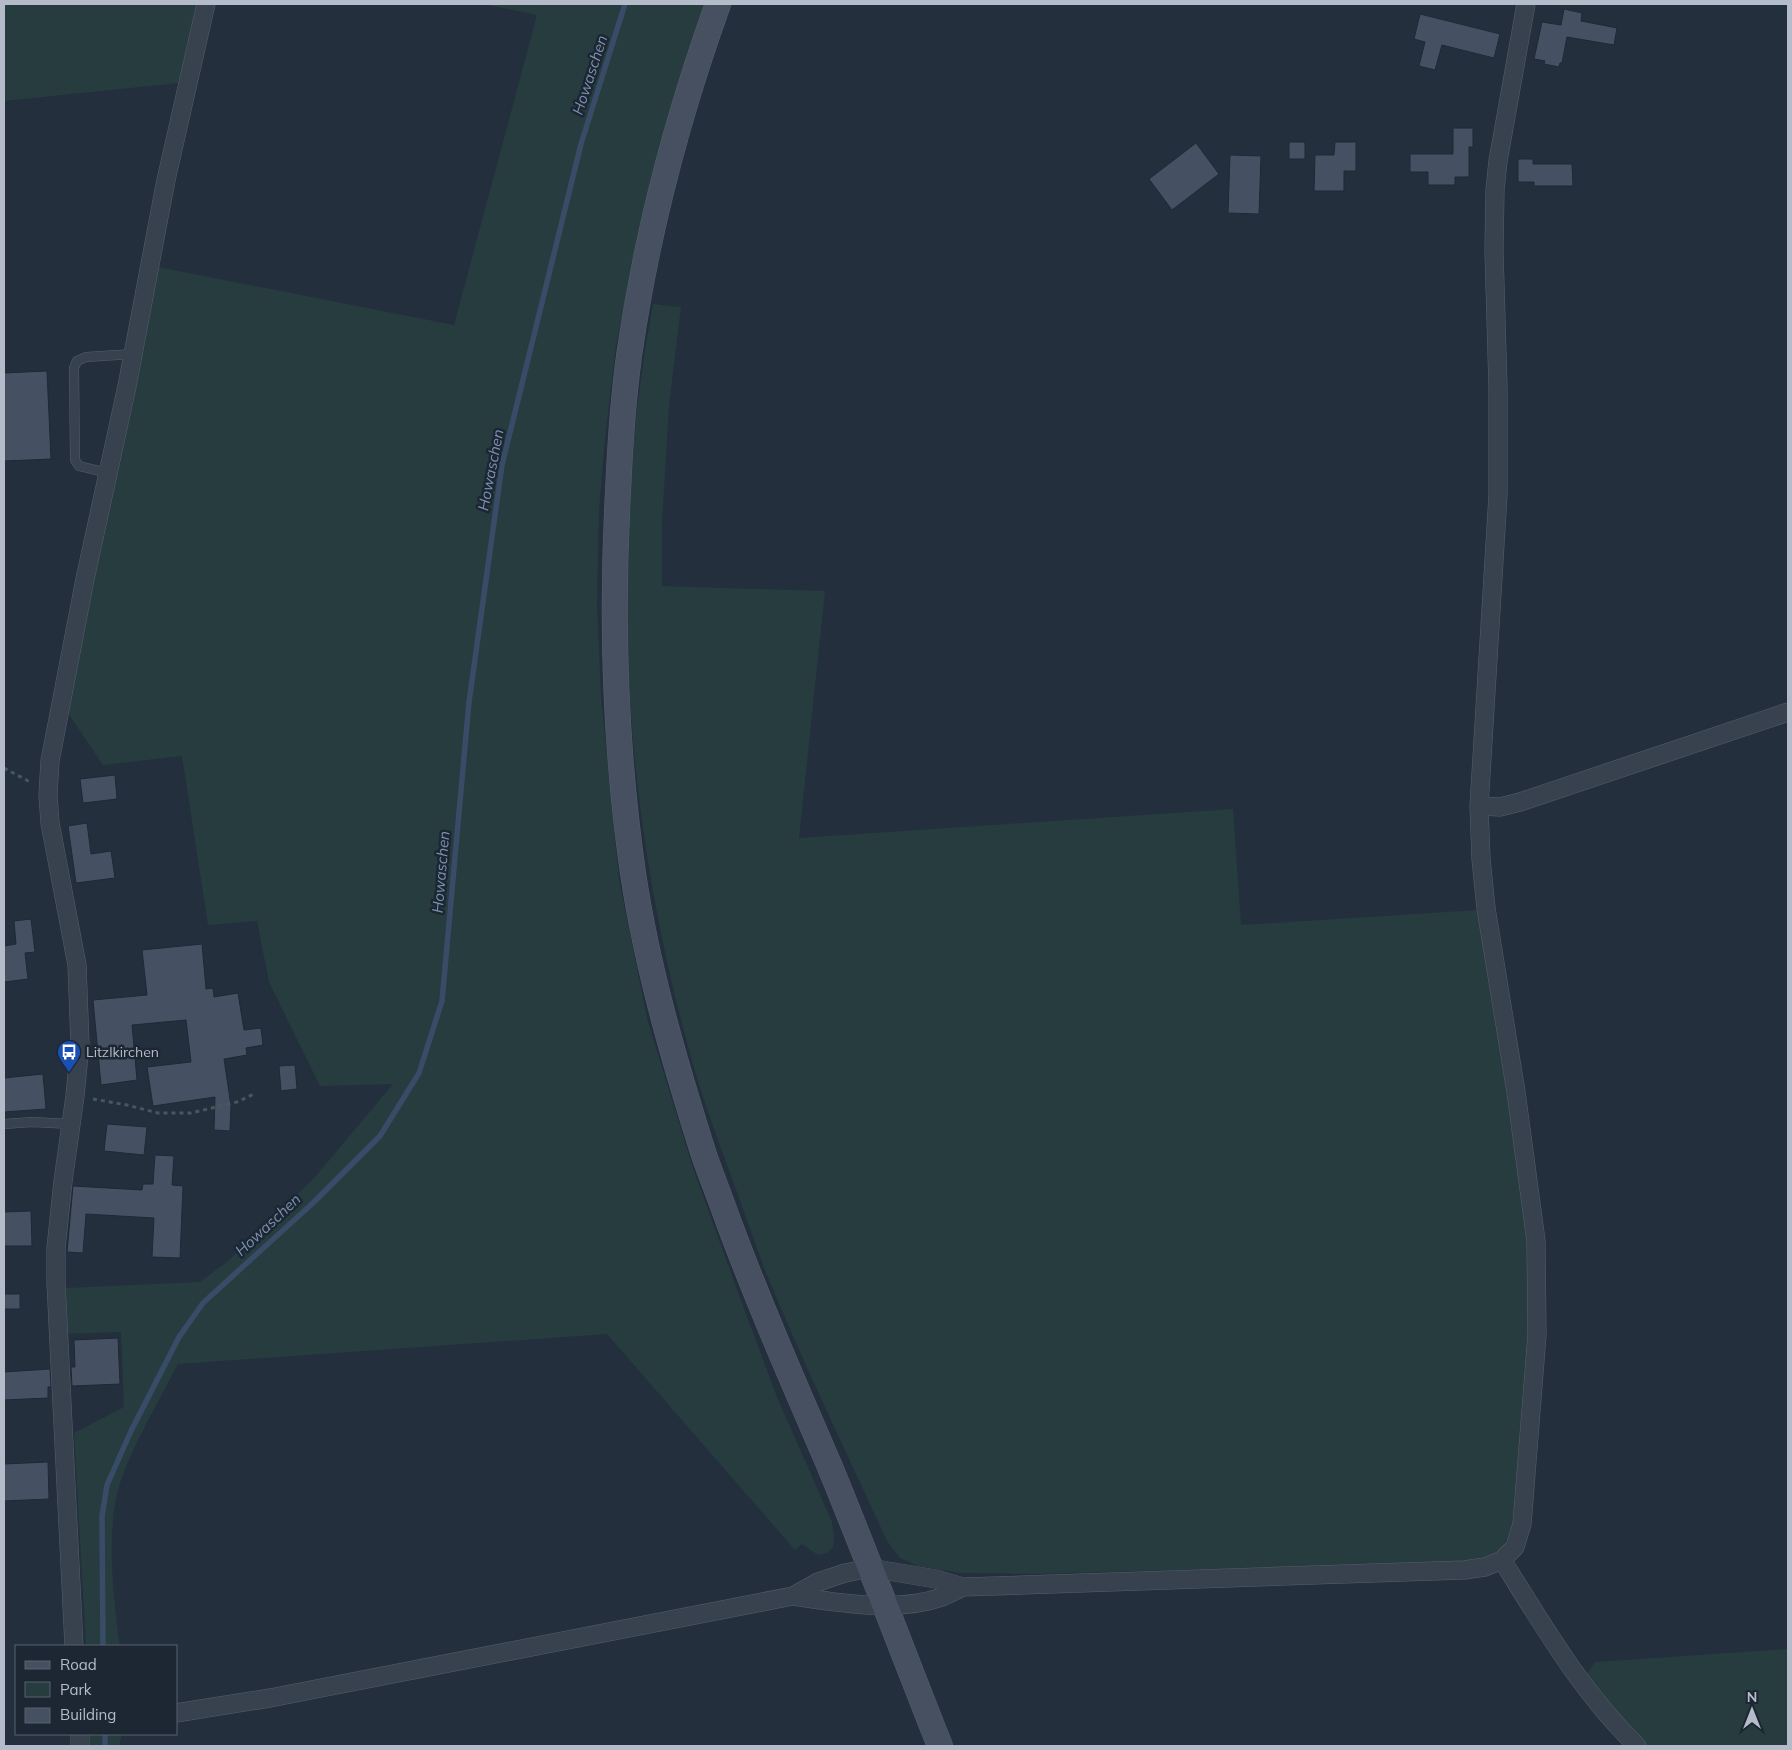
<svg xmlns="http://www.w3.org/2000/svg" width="1792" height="1750" viewBox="0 0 1792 1750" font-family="Mulish,sans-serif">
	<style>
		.green { fill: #263c3f }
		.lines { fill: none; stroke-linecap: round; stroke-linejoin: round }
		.stream { stroke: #394c67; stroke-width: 5.5 }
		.building { fill: #455162; stroke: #1f2835 }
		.lane-casing { stroke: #565f6c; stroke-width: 10 }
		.street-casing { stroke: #565f6c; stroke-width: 19 }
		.secondary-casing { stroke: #565f6c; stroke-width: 26 }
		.path { stroke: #44595c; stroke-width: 3; stroke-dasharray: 4 4; stroke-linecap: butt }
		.lane { stroke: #38414e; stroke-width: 9 }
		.street { stroke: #38414e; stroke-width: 18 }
		.secondary { stroke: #465061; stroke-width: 25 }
		.labels { text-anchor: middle; stroke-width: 5; stroke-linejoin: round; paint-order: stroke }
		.poi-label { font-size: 14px; fill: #b4bcc9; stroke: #1d2633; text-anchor: start }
		.water-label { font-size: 15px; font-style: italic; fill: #7c92b1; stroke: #1d2633 }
	</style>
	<rect width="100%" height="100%" fill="#242f3e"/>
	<path class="green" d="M4 4H197L179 83 4 101Z
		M483 4H707L641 222 616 346 605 438 599 511 597 602 601 696 619 880 648 1022 692 1165 739 1295 777 1397 832 1522 834 1535 833 1547 827 1553 818 1555 802 1544 795 1550 607 1334 178 1364C159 1401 135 1441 121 1480 105 1528 113 1597 120 1646H86L74 1433 124 1407 121 1332 66 1334 65 1288 200 1282 228 1261 315 1177 393 1084 320 1086 269 982 257 921 208 925 182 756 103 765 66 710 83 634 116 460 158 267 454 325 537 15Z
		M653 304 681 307 669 405 662 524V586L825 591 799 838 1233 809 1241 925 1478 910 1506 1072 1528 1237 1529 1336 1513 1523C1504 1556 1492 1556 1461 1562L1037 1574 961 1573 918 1566 900 1558 887 1541C848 1455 806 1370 770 1282 759 1255 749 1226 739 1198 726 1161 712 1125 700 1088 624 837 605 562 653 304Z
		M1788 1649V1746H1647L1630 1732 1586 1675 1595 1662Z
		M90 1734H122L119 1746H90Z"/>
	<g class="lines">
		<path class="stream" d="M103 1646 102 1516 107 1485 131 1431 179 1337 203 1303 314 1202 380 1136 419 1073 442 1001 469 702 502 465 581 144 625 4
			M105 1746V1734"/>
	</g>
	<path class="building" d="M1564 9 1582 13 1581 21 1617 28 1614 45 1567 37 1562 63H1560L1559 67 1544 64 1545 61 1534 59 1542 22 1561 25Z
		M1420 14 1500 34 1494 58 1442 45 1435 70 1419 66 1425 42 1414 39Z
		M1453 128H1473V147H1469V177H1455V185H1428V172H1410V154H1453Z
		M1289 142H1305V159H1289Z
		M1335 142H1356V171H1344V191H1314L1315 155H1334Z
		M1196 143 1219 174 1172 210 1149 179Z
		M1230 155 1261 156 1259 214 1228 213Z
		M1518 159H1533V164H1572L1573 186H1534V182H1518Z
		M47 371 51 459 4 461V373Z
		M115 775 117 799 83 803 80 779Z
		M87 823 91 854 111 851 115 878 76 883 68 826Z
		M31 919 35 952 25 953 28 979 4 982V946L16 944 14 921Z
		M202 944 206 989 213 988 214 997 238 993 244 1030 261 1028 263 1045 246 1048 247 1055 224 1059 231 1106 230 1131 214 1130 215 1097 153 1106 147 1067 191 1062 186 1020 132 1025 137 1080 101 1085 93 1000 147 995 142 950Z
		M295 1065 297 1089 281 1091 279 1066Z
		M43 1074 46 1109 4 1112V1078Z
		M107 1124 147 1127 144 1155 104 1151Z
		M155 1155 174 1156 172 1185 183 1186 180 1258 152 1257 154 1218 86 1214 83 1253 67 1252 73 1186 142 1190 143 1184H153Z
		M31 1211 32 1246H4V1212Z
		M4 1294H20V1309H4Z
		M118 1338 120 1384 72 1386 71 1367H75L74 1340Z
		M50 1369 51 1387H48V1398L4 1400V1372Z
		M48 1462 49 1499 4 1501V1464Z"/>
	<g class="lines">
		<g class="lane-casing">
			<path id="lane" d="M108 473 79 466 75 460 74 368 77 361 86 357 133 354
				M4 1124 32 1122 71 1124"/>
		</g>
		<g class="street-casing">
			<path id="street" d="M1479 806 1500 807 1520 802 1788 712
				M1502 1560C1543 1625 1581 1692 1637 1746
				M793 1596 818 1582 845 1573 870 1568 936 1579 963 1587 1464 1570 1485 1567 1502 1560 1515 1547 1522 1524 1537 1335 1536 1241 1516 1092 1486 908 1481 859 1479 806 1498 495V388L1494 251 1495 190 1498 161 1526 4
				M74 1646 56 1283V1248L63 1181 75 1096 80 1044 77 965 50 823 48 795 50 761 85 579 127 386 166 180 206 4
				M176 1713 270 1698 793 1596C840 1603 896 1613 942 1597 949 1594 956 1590 963 1587
				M80 1734V1746"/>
		</g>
		<g class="secondary-casing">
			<path id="secondary" d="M718 4C677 118 646 236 629 356 623 401 620 446 618 492 611 619 615 747 633 873 647 968 675 1063 704 1155 712 1178 721 1200 729 1223 760 1306 795 1386 830 1467 868 1559 903 1653 940 1746"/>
		</g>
		<path class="path" d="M4 768 32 783
			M93 1099 127 1105 158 1113H191L237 1102 256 1093"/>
		<use href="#lane" class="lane"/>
		<use href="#street" class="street"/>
		<use href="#secondary" class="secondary"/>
	</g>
	<defs>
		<g id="bus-pin" transform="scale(1.25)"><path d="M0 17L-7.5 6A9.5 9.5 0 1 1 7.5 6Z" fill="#1a4fb4" stroke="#1d2633"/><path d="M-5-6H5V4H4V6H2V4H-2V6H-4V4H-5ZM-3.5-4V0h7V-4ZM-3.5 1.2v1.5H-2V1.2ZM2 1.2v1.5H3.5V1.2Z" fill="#fff"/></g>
	</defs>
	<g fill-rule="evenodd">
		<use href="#bus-pin" x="69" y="1052"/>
	</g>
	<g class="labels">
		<g class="poi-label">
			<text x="86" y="1057">Litzlkirchen</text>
		</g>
		<g class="water-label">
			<text transform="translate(590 75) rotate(-72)" y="5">Howaschen</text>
			<text transform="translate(491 470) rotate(-79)" y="5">Howaschen</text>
			<text transform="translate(441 872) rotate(-85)" y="5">Howaschen</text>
			<text transform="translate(268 1225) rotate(-43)" y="5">Howaschen</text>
		</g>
	</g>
	<rect width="1792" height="1750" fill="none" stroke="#b4bcc9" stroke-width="10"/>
	<rect x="15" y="1645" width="162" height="90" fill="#1d2633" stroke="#59626f"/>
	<rect x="25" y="1661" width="25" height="8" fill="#465061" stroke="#59626f"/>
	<text x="60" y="1670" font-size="15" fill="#b4bcc9">Road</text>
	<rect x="25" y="1682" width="25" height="15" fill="#263c3f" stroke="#59626f"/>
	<text x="60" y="1695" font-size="15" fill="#b4bcc9">Park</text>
	<rect x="25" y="1708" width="25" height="15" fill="#455162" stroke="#59626f"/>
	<text x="60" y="1720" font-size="15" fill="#b4bcc9">Building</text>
	<g transform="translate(1752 1710)" stroke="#1d2633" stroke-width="4" paint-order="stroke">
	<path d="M0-4L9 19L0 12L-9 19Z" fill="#b4bcc9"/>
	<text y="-8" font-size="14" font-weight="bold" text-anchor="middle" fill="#b4bcc9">N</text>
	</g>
</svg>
